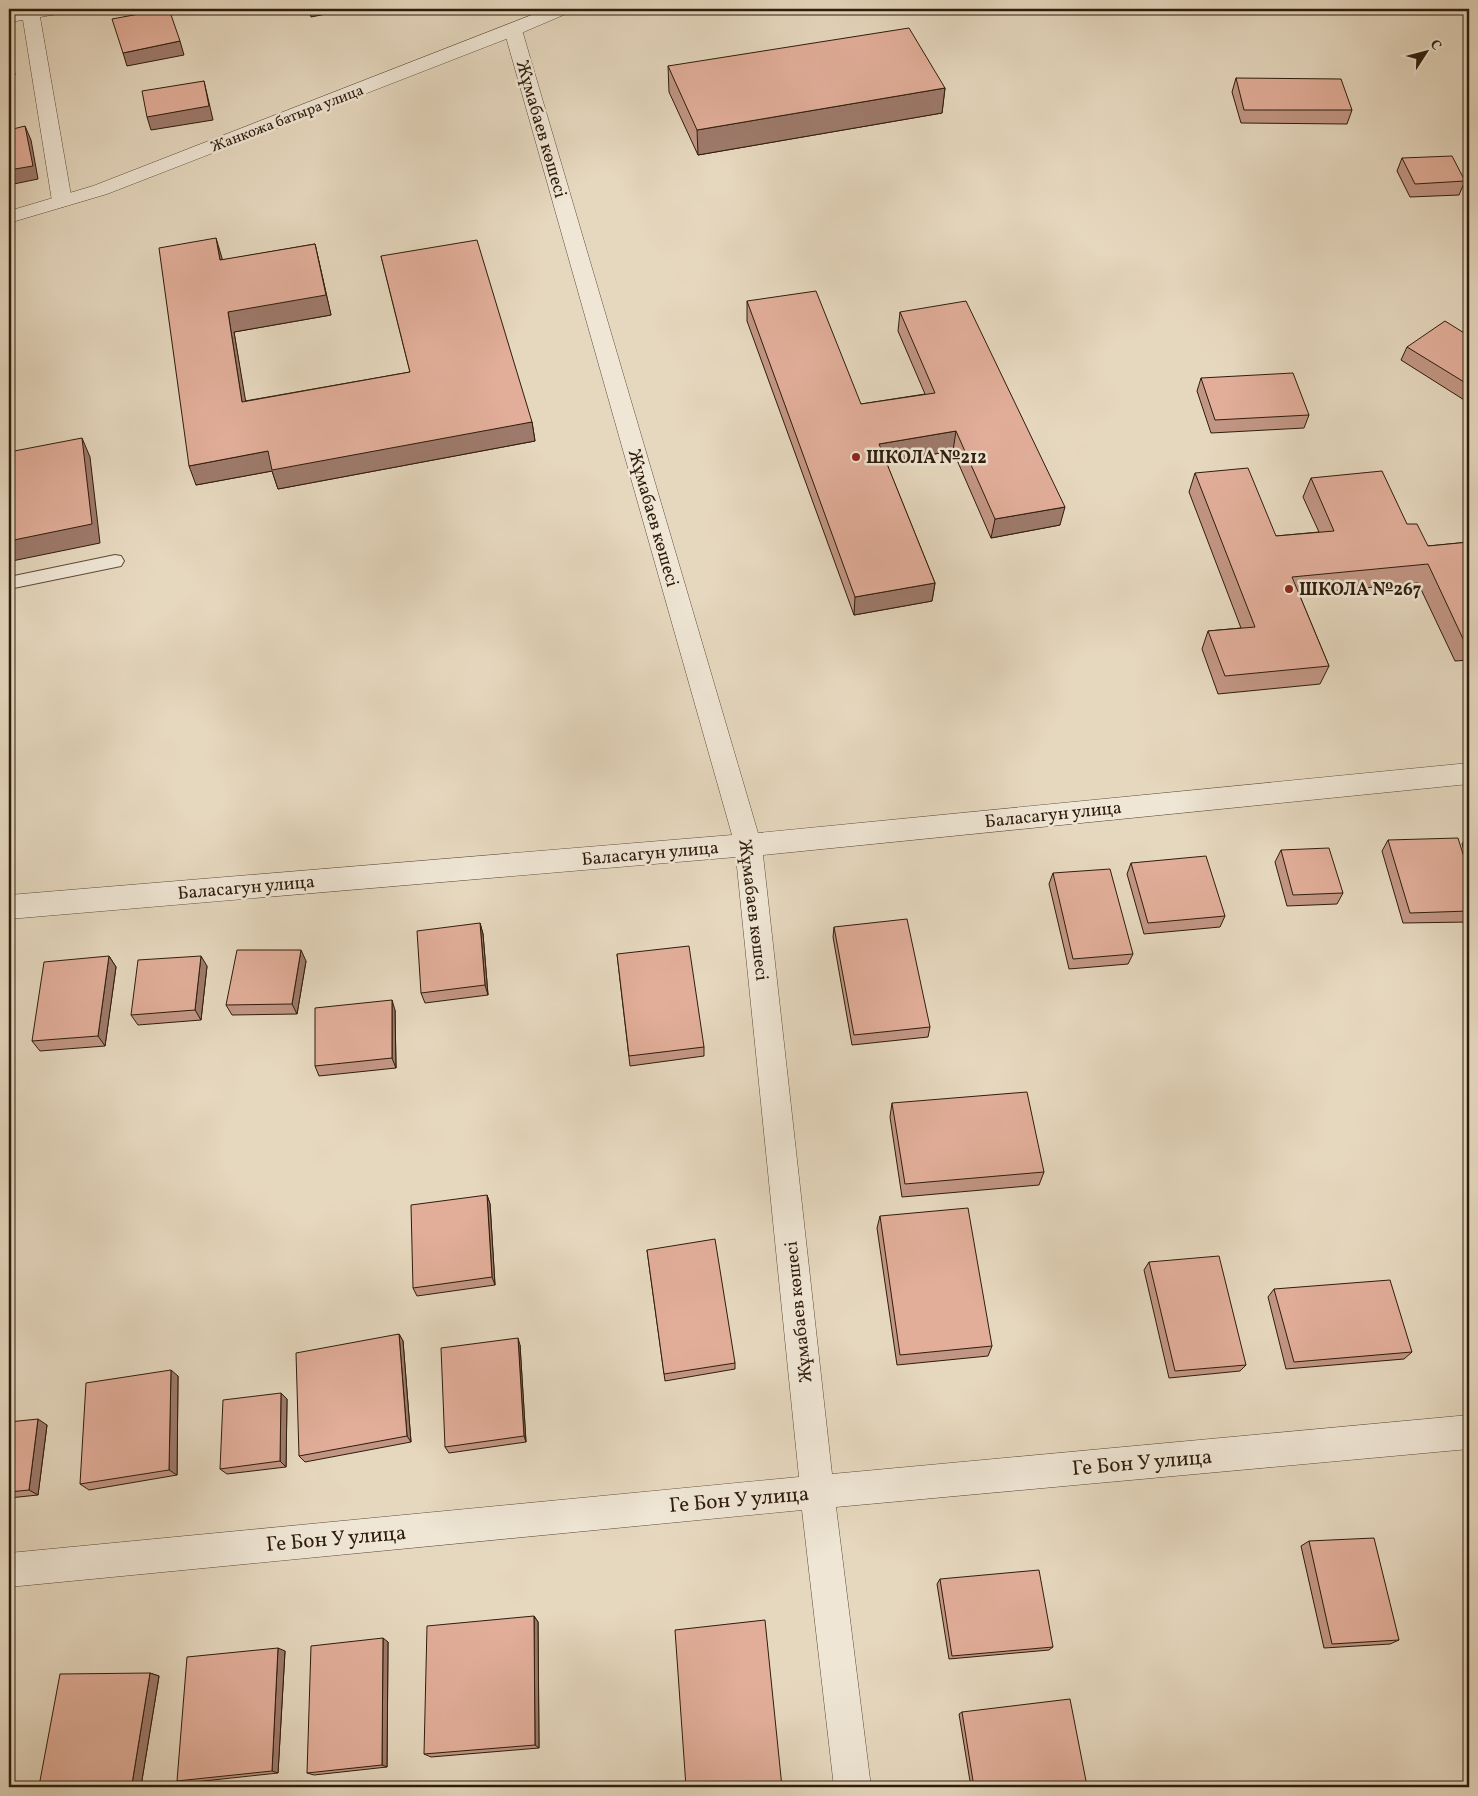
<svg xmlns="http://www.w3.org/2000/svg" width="1478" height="1796" viewBox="0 0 1478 1796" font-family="Vollkorn,serif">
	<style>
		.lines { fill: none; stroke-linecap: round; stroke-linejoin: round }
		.service-casing { stroke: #5c4b38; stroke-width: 2 }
		.minor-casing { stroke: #5c4b38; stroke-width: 1 }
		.tertiary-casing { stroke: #5c4b38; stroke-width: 1 }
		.service { fill: #efe6d5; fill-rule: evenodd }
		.minor { fill: #efe6d5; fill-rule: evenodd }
		.tertiary { fill: #efe6d5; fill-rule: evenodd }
		.wall { fill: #c29684; stroke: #2e1c0b }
		.shaded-wall { fill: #9e7a6c; stroke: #2e1c0b }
		.building { fill: #e2ae9a; stroke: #2e1c0b }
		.poi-dot { fill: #8f2418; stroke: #efe6d5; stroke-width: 2 }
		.labels { text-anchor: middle; stroke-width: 5; stroke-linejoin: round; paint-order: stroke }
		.far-street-label { font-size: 15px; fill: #2e1c0b; stroke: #efe6d5 }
		.street-label { font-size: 18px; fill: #2e1c0b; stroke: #efe6d5 }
		.poi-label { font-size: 18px; font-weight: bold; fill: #2e1c0b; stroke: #efe6d5; text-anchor: start }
		.near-street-label { font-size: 21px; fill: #2e1c0b; stroke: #efe6d5 }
	</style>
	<rect width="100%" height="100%" fill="#e6d8bf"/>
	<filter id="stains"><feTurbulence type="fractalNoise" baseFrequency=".004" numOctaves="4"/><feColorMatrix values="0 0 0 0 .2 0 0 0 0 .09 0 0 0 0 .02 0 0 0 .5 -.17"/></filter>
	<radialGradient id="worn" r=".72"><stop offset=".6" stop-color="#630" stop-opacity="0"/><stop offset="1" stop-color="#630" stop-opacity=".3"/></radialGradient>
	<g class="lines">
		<g class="service-casing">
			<path id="service" d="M115 555 121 556 124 561 121 566 9 589V577Z"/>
		</g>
		<g class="minor-casing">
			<path id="minor" d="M21 9H66L63 13 40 17 72 201 69 205 62 207 55 205 52 201 23 20 9 22V12Z
				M513 25 519 26 522 30 758 833 1469 763V784L763 855 832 1474 1469 1415V1449L836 1507 871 1787H834L802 1510 9 1587V1553L799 1477 736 857 9 919V895L732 835 504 30 507 26Z"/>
		</g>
		<g class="tertiary-casing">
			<path id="tertiary" d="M547 9H571L568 13 519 34 107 194 9 223V211L93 186Z"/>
		</g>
		<use href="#service" class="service"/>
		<use href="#minor" class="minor"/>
		<use href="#tertiary" class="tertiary"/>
	</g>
	<path class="wall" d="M668 66 945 88 942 113 698 155 669 92Z
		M1236 78 1352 110 1347 124 1241 123 1232 92Z
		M1402 158 1465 181 1459 195 1410 197 1397 171Z
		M315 244 331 315 234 332 245 401 410 372 381 256 532 422 535 441 278 489 272 471 196 485 223 260Z
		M747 301 861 404 925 394 898 331 900 312 1060 525 991 538 953 451 886 462 935 583 932 601 854 615 747 321Z
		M1469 336V403L1401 360 1407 347Z
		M1201 378 1309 415 1304 428 1211 433 1197 391Z
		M1195 473 1276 536 1319 532 1303 497 1311 478 1407 524 1428 546 1469 542V660L1455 661 1418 583 1299 594 1329 666 1320 684 1218 694 1202 649 1208 631 1241 628 1189 492Z
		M1469 832V867L1462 844Z
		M1388 840 1469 873V922L1403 923 1382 851Z
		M1281 850 1343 893 1337 904 1287 906 1275 862Z
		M1131 863 1225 916 1220 927 1144 934 1127 874Z
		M1053 873 1133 954 1128 964 1069 969 1049 884Z
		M480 923 483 934 488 995 425 1003 421 993Z
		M834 927 930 1027 928 1037 852 1045 833 937Z
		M617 954 704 1047V1056L630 1066Z
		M109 956 116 967 105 1046 40 1051 32 1041Z
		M306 961 297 1014 232 1015 226 1005Z
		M207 966 201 1020 138 1025 131 1015Z
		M395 1010 396 1068 319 1076 315 1066Z
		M892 1103 1044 1172 1039 1185 902 1197 890 1117Z
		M487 1195 490 1204 495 1285 417 1296 413 1288Z
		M880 1216 992 1346 988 1356 897 1365 877 1228Z
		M647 1250 735 1363V1369L665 1381Z
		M1149 1262 1246 1365 1240 1371 1169 1378 1144 1270Z
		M1274 1289 1412 1352 1404 1359 1286 1369 1268 1297Z
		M399 1334 403 1341 411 1442 305 1462 299 1456Z
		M520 1345 526 1442 449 1453 445 1447Z
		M178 1376 177 1475 89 1490 80 1484Z
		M281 1393 287 1399 286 1467 227 1474 220 1469Z
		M9 1422 47 1425 38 1495 9 1498Z
		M1309 1541 1399 1640 1390 1644 1324 1648 1301 1546Z
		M940 1579 1053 1647 1049 1650 949 1659 937 1584Z
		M534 1616 538 1622 539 1748 431 1757 424 1754Z
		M388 1642 387 1767 314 1775 307 1773Z
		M285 1651 278 1773 185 1783 177 1781Z
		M150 1673 159 1676 141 1786 48 1787 39 1786Z
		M962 1712 1087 1786 1084 1787H971L959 1714Z"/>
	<path class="shaded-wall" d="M316 9H346V10L311 17 309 10Z
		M180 41 184 55 127 66 123 53Z
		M9 46 11 51 15 75 9 76Z
		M204 81 213 120 151 130 147 117Z
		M945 88 942 113 698 155 697 130Z
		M25 126 31 140 38 179 9 185V170Z
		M216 238 222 258 226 280 220 260Z
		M315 244 331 315 234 332 249 421 242 402 228 312Z
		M532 422 535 441 278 489 272 471 196 485 189 466 268 451Z
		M956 431 953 451 877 463 879 444Z
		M82 438 90 457 100 543 12 561 9 555V541Z
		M1065 507 1060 525 991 538 995 519Z
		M935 583 932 601 854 615 855 597Z
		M480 923 483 934 488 995 485 985Z
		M301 950 306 961 297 1014 292 1004Z
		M109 956 116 967 105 1046 98 1036Z
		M201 956 207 966 201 1020 195 1010Z
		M392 1000 395 1010 396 1068 392 1058Z
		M487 1195 490 1204 495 1285 492 1277Z
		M399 1334 403 1341 411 1442 407 1436Z
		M518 1338 520 1345 526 1442 524 1436Z
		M171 1370 178 1376 177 1475 169 1470Z
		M281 1393 287 1399 286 1467 280 1461Z
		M38 1419 47 1425 38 1495 29 1490Z
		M534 1616 538 1622 539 1748 535 1745Z
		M383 1638 388 1642 387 1767 382 1765Z
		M278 1648 285 1651 278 1773 272 1771Z
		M150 1673 159 1676 141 1786 132 1784Z"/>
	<path class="building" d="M166 9H169L180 41 123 53 112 19Z
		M909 28 945 88 697 130 668 66Z
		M1236 78 1341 79 1352 110H1244Z
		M204 81 209 106 147 117 142 91Z
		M25 126 33 166 9 170V130Z
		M1452 156 1465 181 1415 184 1402 158Z
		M216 238 220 260 315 244 326 295 228 312 242 402 410 372 381 256 477 240 532 422 272 470 268 451 189 466 159 248Z
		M816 291 861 404 935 393 900 312 966 301 1065 507 995 519 956 431 879 444 935 583 855 597 747 301Z
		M1445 321 1469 336V385L1407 347Z
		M1293 373 1309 415 1215 420 1201 378Z
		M82 438 92 524 9 541V452Z
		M1248 468 1276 536 1334 531 1311 478 1382 471 1407 524H1417L1428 546 1469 542V643H1465L1428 564 1292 577 1329 666 1225 676 1208 631 1255 627 1195 473Z
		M1458 838 1469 873V911L1410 913 1388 840Z
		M1329 848 1343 893 1293 895 1281 850Z
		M1206 856 1225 916 1148 923 1131 863Z
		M1110 869 1133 954 1073 959 1053 873Z
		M907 919 930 1027 854 1035 834 927Z
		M480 923 485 985 421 993 417 931Z
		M689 946 704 1047 629 1056 617 954Z
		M237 950H301L292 1004 226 1005Z
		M109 956 98 1036 32 1041 44 962Z
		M201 956 195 1010 131 1015 138 960Z
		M392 1000V1058L315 1066V1008Z
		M1027 1092 1044 1172 905 1184 892 1103Z
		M487 1195 492 1277 413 1288 411 1205Z
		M968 1208 992 1346 900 1355 880 1216Z
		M715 1239 735 1363 664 1374 647 1250Z
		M1219 1256 1246 1365 1175 1371 1149 1262Z
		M1390 1280 1412 1352 1294 1362 1274 1289Z
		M399 1334 407 1436 299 1456 296 1353Z
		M518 1338 524 1436 445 1447 441 1348Z
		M171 1370 169 1470 80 1484 86 1383Z
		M281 1393 280 1461 220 1469 223 1400Z
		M38 1419 29 1490 9 1492V1422Z
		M1374 1538 1399 1640 1332 1644 1309 1541Z
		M1039 1570 1053 1647 952 1656 940 1579Z
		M534 1616 535 1745 424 1754 427 1626Z
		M765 1620 782 1787H686L675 1630Z
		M383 1638 382 1765 307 1773 311 1646Z
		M278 1648 272 1771 177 1781 187 1657Z
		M150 1673 132 1784 39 1786 60 1674Z
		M1070 1699 1087 1786 1078 1787H974L962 1712Z"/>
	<g class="poi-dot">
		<circle cx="856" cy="457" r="5"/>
		<circle cx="1289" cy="589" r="5"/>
	</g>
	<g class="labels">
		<g class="far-street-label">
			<text transform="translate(287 118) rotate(-21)" y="5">Жанкожа батыра улица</text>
		</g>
		<g class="street-label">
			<text transform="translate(542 129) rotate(74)" y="6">Жұмабаев көшесі</text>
			<text transform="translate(654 518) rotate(74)" y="6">Жұмабаев көшесі</text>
			<text transform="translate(1053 814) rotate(-6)" y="6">Баласагун улица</text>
			<text transform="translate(650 853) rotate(-5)" y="6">Баласагун улица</text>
			<text transform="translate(246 887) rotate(-5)" y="6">Баласагун улица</text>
			<text transform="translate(754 910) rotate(83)" y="6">Жұмабаев көшесі</text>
			<text transform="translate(798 1312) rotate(-96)" y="6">Жұмабаев көшесі</text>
		</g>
		<g class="poi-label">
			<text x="866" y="463">ШКОЛА №212</text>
			<text x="1299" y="595">ШКОЛА №267</text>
		</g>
		<g class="near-street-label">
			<text transform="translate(1142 1462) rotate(-5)" y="7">Ге Бон У улица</text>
			<text transform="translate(739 1499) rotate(-5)" y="7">Ге Бон У улица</text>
			<text transform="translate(336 1538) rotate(-5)" y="7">Ге Бон У улица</text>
		</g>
	</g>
	<rect width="1478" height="1796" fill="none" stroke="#e6d8bf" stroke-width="30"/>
	<rect x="10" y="10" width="1458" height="1776" fill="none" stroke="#2e1c0b" stroke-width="2.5"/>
	<rect x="15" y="15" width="1448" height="1766" fill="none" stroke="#2e1c0b"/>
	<g transform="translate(1426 52) rotate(54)" stroke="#efe6d5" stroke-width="4" paint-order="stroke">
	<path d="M0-4L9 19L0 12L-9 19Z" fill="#2e1c0b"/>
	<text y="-8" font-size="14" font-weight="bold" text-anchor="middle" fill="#2e1c0b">С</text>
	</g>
	<rect width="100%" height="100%" filter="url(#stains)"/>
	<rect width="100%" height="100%" fill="url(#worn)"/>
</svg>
